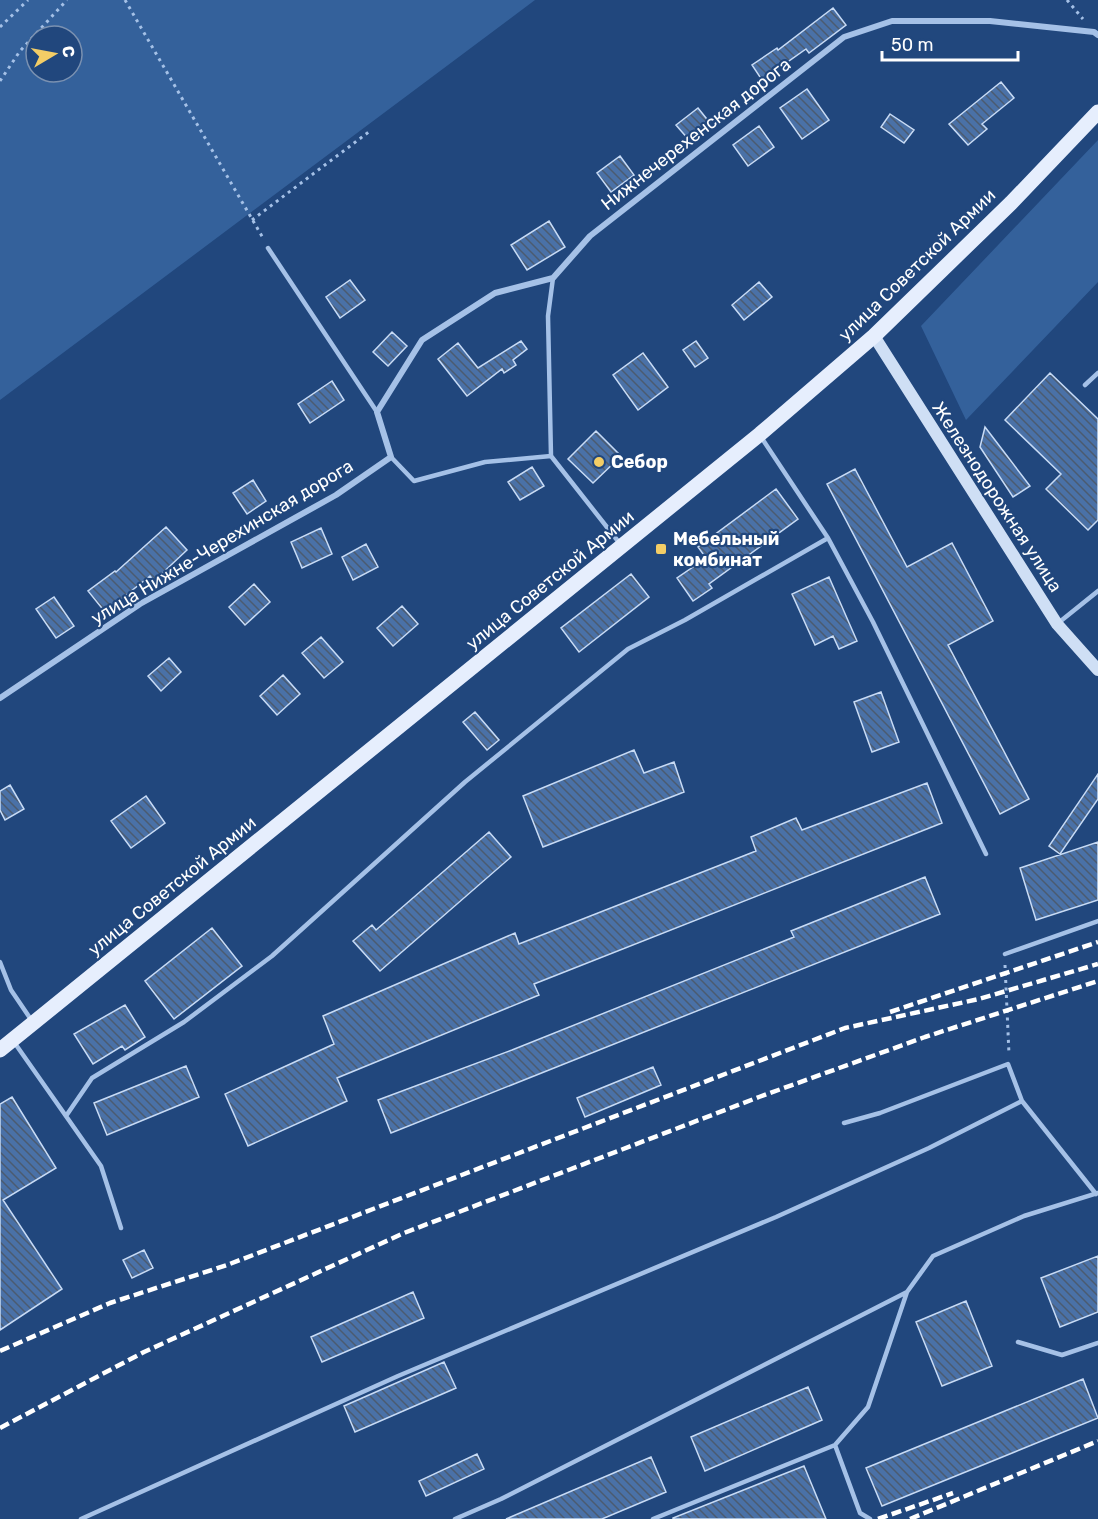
<svg xmlns="http://www.w3.org/2000/svg" width="1098" height="1519" viewBox="0 0 1098 1519" font-family="Rubik,sans-serif">
	<style>
		.grass { fill: #34619b; fill-rule: evenodd }
		.building { fill: url(#building-back-hatch); stroke: #c8dbf5; stroke-width: 1.5 }
		.lines { fill: none; stroke-linecap: round; stroke-linejoin: round }
		.path { stroke: #a5c1e7; stroke-width: 3; stroke-dasharray: 3 4.5; stroke-linecap: butt }
		.lane { stroke: #a5c1e7; stroke-width: 4.5 }
		.street { stroke: #a5c1e7; stroke-width: 6 }
		.secondary { stroke: #cfdff5; stroke-width: 12 }
		.primary { stroke: #e6eefd; stroke-width: 15 }
		.rail { stroke: #fff; stroke-width: 4.5; stroke-dasharray: 10 4.5; stroke-linecap: butt }
		.poi-dot { fill: #f3cd66; stroke: #21477d; stroke-width: 2 }
		.labels { text-anchor: middle; stroke-width: 4.5; stroke-linejoin: round; paint-order: stroke }
		.street-label { font-size: 18px; fill: #fff; stroke: #21477d }
		.poi-label { font-size: 18px; font-weight: bold; fill: #fff; stroke: #21477d; text-anchor: start }
	</style>
	<defs>
		<pattern id="building-back-hatch" width="6" height="6" patternUnits="userSpaceOnUse" patternTransform="scale(1.5)"><rect width="6" height="6" fill="#4a71a7"/><path d="M-1 5l2 2M0 0l6 6M5-1l2 2" fill="none" stroke="#4b5b70"/></pattern>
	</defs>
	<rect width="100%" height="100%" fill="#21477d"/>
	<path class="grass" d="M0 0H535L0 400ZM36 36H72V72H36Z
		M1098 140V282L966 420 921 326Z"/>
	<path class="building" d="M833 8 846 25 809 53 806 49 762 80 752 65 777 48 778 50Z
		M1001 82 1014 98 982 124 987 129 968 145 949 124Z
		M807 89 829 120 802 139 780 108Z
		M698 108 710 123 689 140 676 125Z
		M890 114 914 130 904 143 881 127Z
		M759 126 774 147 748 166 733 145Z
		M620 156 634 175 611 192 597 173Z
		M549 221 565 247 527 270 511 245Z
		M350 280 365 300 340 318 326 297Z
		M759 282 772 297 744 320 732 305Z
		M392 332 407 346 388 366 373 352Z
		M521 341 527 349 513 360 516 365 504 373 502 369 467 396 438 359 458 343 478 368Z
		M696 341 708 358 695 367 683 350Z
		M643 353 668 387 638 410 613 375Z
		M1050 373 1098 419V520L1088 530 1046 489 1061 474 1005 420Z
		M332 381 344 400 310 423 298 404Z
		M985 427 1030 486 1013 497 980 447Z
		M596 431 621 456 593 483 568 459Z
		M532 467 544 486 520 500 508 482Z
		M855 469 907 567 952 543 993 621 948 645 1029 799 1000 814 827 484Z
		M253 480 266 501 247 514 233 493Z
		M776 489 798 519 709 584 712 588 693 601 677 578 706 558 698 547Z
		M166 527 187 550 154 581 150 576 105 612 88 591 115 571 116 572Z
		M321 528 332 554 302 568 291 542Z
		M366 544 378 567 353 580 342 557Z
		M631 574 649 597 579 652 561 628Z
		M829 577 857 641 839 649 833 636 815 645 792 594Z
		M254 584 270 602 245 625 229 607Z
		M54 597 74 626 56 638 36 609Z
		M402 606 418 624 393 646 377 628Z
		M321 637 343 662 324 678 302 653Z
		M169 658 181 672 161 691 148 676Z
		M283 675 300 694 277 715 260 696Z
		M881 692 899 742 872 752 854 702Z
		M475 712 499 740 487 750 463 722Z
		M634 750 644 773 674 762 684 792 543 847 523 796Z
		M1098 774V799L1060 854 1049 846Z
		M927 783 942 823 534 984 539 995 337 1078 347 1101 248 1146 225 1094 334 1044 323 1016 515 933 519 944 756 851 751 837 796 818 802 830Z
		M10 785 24 809 5 820 0 810V791Z
		M146 796 165 823 131 848 111 821Z
		M489 832 511 857 380 971 353 941 372 925 376 930Z
		M1098 842V900L1036 920 1020 868Z
		M925 877 940 914 391 1133 378 1100 512 1050 794 937 791 931Z
		M212 928 242 966 174 1019 145 981Z
		M125 1005 145 1037 125 1050 122 1046 93 1064 74 1034Z
		M186 1066 199 1097 107 1135 94 1103Z
		M653 1067 661 1085 585 1117 577 1098Z
		M12 1097 56 1168 3 1200 62 1289 0 1330V1104Z
		M144 1250 153 1268 132 1278 123 1260Z
		M1098 1256V1312L1060 1327 1041 1278Z
		M413 1292 424 1318 322 1362 311 1337Z
		M966 1301 992 1366 942 1386 916 1322Z
		M444 1362 456 1388 355 1432 344 1406Z
		M1083 1379 1098 1418 882 1506 866 1468Z
		M808 1387 822 1420 705 1471 691 1437Z
		M477 1454 484 1469 426 1496 419 1481Z
		M651 1457 666 1492 602 1519H506Z
		M804 1466 826 1519H673V1518Z"/>
	<g class="lines">
		<path class="path" d="M125 0 263 238
			M1067 0 1083 19
			M0 27 28 0
			M0 81 20 51 67 0
			M252 220 370 131
			M1005 965 1009 1054"/>
		<path class="lane" d="M268 248 377 412
			M1085 385 1098 373
			M761 437 828 538 873 622 986 854
			M551 456 548 316 553 278
			M391 457 414 481 485 462 551 456 621 545
			M1057 624 1098 591
			M1005 954 1098 921
			M0 962 11 990 32 1021
			M14 1042 101 1166 121 1228
			M66 1116 92 1078 184 1022 272 956 465 782 628 649 685 620 828 538
			M844 1123 880 1113 1008 1064 1022 1101
			M1018 1342 1062 1355 1098 1343
			M835 1445 860 1513 870 1519
			M81 1519 398 1376 776 1217 929 1148 1022 1101 1096 1194
			M455 1519 501 1499 907 1292
			M653 1519 835 1445 868 1407 907 1292 933 1256 1024 1216 1098 1193"/>
		<path class="street" d="M0 698 140 604 336 495 391 457 377 412 422 340 495 293 553 278 590 236 844 37 892 21H990L1094 32 1098 35"/>
		<path class="secondary" d="M874 336 1057 624 1098 670"/>
		<path class="primary" d="M0 1050 760 434 874 336 1011 203 1098 112"/>
		<path class="rail" d="M890 1012 1098 942
			M0 1351 110 1303 227 1265 845 1028 979 999 1098 964
			M0 1428 144 1352 404 1233 759 1097 925 1037 1098 981
			M878 1519 953 1493
			M910 1519 1098 1441"/>
	</g>
	<g class="poi-dot">
		<circle cx="599" cy="462" r="6"/>
		<rect x="655" y="543" width="12" height="12" rx="3"/>
	</g>
	<g class="labels">
		<g class="street-label">
			<text transform="translate(696 134) rotate(-38)" y="6">Нижнечерехенская дорога</text>
			<text transform="translate(917 265) rotate(-44)" y="6">улица Советской Армии</text>
			<text transform="translate(997 497) rotate(57)" y="6">Железнодорожная улица</text>
			<text transform="translate(222 542) rotate(-31)" y="6">улица Нижне-Черехинская дорога</text>
			<text transform="translate(550 580) rotate(-39)" y="6">улица Советской Армии</text>
			<text transform="translate(172 886) rotate(-39)" y="6">улица Советской Армии</text>
		</g>
		<g class="poi-label">
			<text x="611" y="468">Себор</text>
			<text x="673" y="545">Мебельный<tspan x="673" dy="21">комбинат</tspan></text>
		</g>
	</g>
	<g transform="translate(54 54) rotate(80)"><circle r="28" fill="#21477d" stroke="#7a91b1" stroke-width="1.5"/>
	<path d="M0-4.5L10 22L0 15L-10 22Z" fill="#f3cd66"/>
	<text y="-9" font-size="16" font-weight="bold" text-anchor="middle" fill="#ffffff">С</text>
	</g>
	<path d="M882 51v9h136v-9" fill="none" stroke="#ffffff" stroke-width="3"/>
	<text x="891" y="51" font-size="18" fill="#ffffff" stroke="#21477d" stroke-width="4.5" paint-order="stroke">50 m</text>
</svg>
